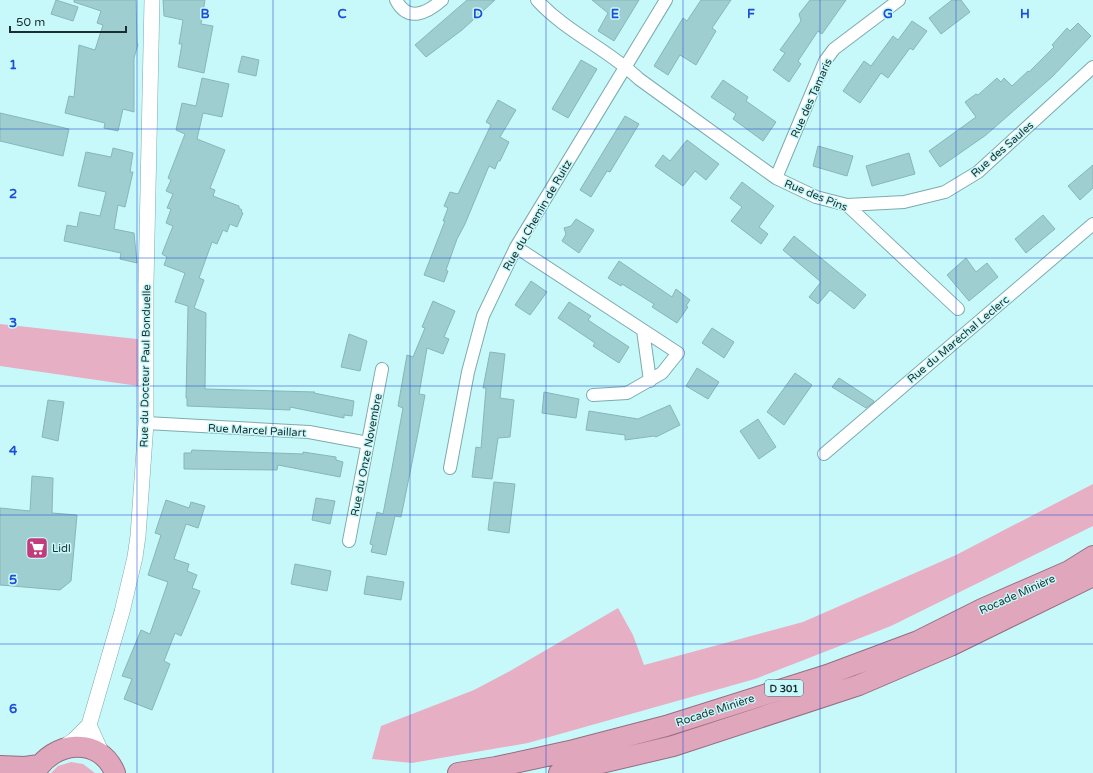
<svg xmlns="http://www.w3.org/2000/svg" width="1093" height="773" viewBox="0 0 1093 773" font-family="'Varela Round',sans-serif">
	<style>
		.green { fill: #e6afc3 }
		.building { fill: #9fced0; stroke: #88b6b8 }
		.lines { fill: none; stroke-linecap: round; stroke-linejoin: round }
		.minor-casing { stroke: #7dabad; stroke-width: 14 }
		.tertiary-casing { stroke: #7dabad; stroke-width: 16 }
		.trunk-casing { stroke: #956e80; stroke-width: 22 }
		.minor { stroke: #fff; stroke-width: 12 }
		.tertiary { stroke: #fff; stroke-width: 15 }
		.trunk { stroke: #dfa6bc; stroke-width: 20 }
		.grid { fill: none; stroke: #1d4ed8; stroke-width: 1; stroke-opacity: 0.55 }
		.labels { text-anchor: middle; stroke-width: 3; stroke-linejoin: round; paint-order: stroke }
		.shield { fill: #c8f9fa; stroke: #4f6b6c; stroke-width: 1 }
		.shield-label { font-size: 10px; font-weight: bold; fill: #1b2e2f }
		.street-label { font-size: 11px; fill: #1b2e2f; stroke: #c8f9fa }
		.poi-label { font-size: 11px; fill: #1b2e2f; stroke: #c8f9fa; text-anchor: start }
		.grid-label { font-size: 13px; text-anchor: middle; font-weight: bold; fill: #1d4ed8; stroke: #c8f9fa; stroke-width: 3; stroke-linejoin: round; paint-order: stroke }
	</style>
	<rect width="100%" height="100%" fill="#c8f9fa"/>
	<path class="green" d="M0 324 146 340 145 387 0 366Z
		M1093 484V526L891 626 755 679 528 743 412 763 372 759 381 726 474 690 510 671 618 608 633 635 644 665 803 622 956 555Z
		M71 762 83 764 95 773H51L58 766Z"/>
	<path class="building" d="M56 0 78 7 73 21 51 14Z
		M74 0H136L137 44H138L134 58V112L123 109 118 131 104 128 105 123 65 113 69 96 74 97 79 45 95 50 103 25 97 23 101 11 74 2Z
		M163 0H205L201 24 213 26 204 73 178 67 182 44H179L183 20 164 16Z
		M467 0H495L462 30 426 57 415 45Z
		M592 0H639L614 41 598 31 608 13Z
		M701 0H731L712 28 716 31 696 65 680 55 668 75 654 66 683 18 687 21Z
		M810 0H846L822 34 818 31 798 61 801 64 789 82 773 70 785 53 780 50 801 21 799 14Z
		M952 0H961L970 12 941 34 929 18Z
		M912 21 927 31 913 50 910 48 888 78 881 73 860 103 843 91 864 61 871 66 893 36 898 40Z
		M1078 23 1091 36 1052 77 986 135 940 167 929 151 976 117 965 102 976 94 978 95 997 78 1001 82 1004 78 1012 86 1028 71 1029 72 1054 47 1052 45 1067 28 1070 31Z
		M242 56 259 60 256 76 238 72Z
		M581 60 597 69 568 118 552 109Z
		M202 78 229 84 222 117 203 113 197 139 225 150 210 188 215 190 213 196 239 206V208L242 210 241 212 243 213 237 227 230 224 227 232 223 230 217 244 212 242 199 278 204 280 194 308 206 313 205 389 315 392 314 393 354 401 352 416 344 415V418L290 407V410L187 406V398H186L188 306 175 302 185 273 164 265 167 257 162 254 173 226 166 223 171 209 167 208 173 194 166 191 171 180 168 178 185 134 176 130 182 103 196 106Z
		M723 80 748 97 746 101 776 122 763 141 733 119 736 114 711 97Z
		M498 100 516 110 500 137 509 142 500 161H498L495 169 489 166 465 224 457 239 446 270 448 271 444 282 424 275 445 221H443L448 208 444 206 450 192 458 194 491 125 486 122Z
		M0 113 69 129 63 156 0 141Z
		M625 116 639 124 610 172 607 171 591 197 580 190Z
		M687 140 719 164 706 180 695 171 683 186 655 166 663 155 670 161Z
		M818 146 853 156 847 176 813 166Z
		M113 148 133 153 130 172H133L125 207 118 205 114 229 134 233 137 263 120 259 121 253 64 241 67 225 77 227 80 212 100 216 106 192 78 186 86 152 111 157Z
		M909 153 915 174 872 186 866 166Z
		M1093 165V188L1080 200 1068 186Z
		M742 182 774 206 759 227 768 234 761 244 731 221 742 207 730 198Z
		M1043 215 1055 229 1026 253 1015 239Z
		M576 219 594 230 579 253 562 241 566 234 564 228 571 226Z
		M794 236 866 295 854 309 830 290 818 304 809 297 821 282 783 250Z
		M966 258 976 272 987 263 998 277 969 301 947 275Z
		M619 261 672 297 676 289 690 300 686 306 688 307 677 323 652 307 654 304 622 284 621 286 608 278Z
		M531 281 547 292 530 315 515 305Z
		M433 301 455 311 444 337 449 339 443 354 427 348 419 394 425 395 418 433 401 517 395 516 386 555 371 552 373 545 370 544 377 512 383 514 392 468 403 408 398 406 407 355 413 357 425 328 422 327Z
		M569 302 591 316 588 320 629 347 619 363 593 346 595 343 558 318Z
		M712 328 734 342 724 358 702 343Z
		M349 334 367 341 360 371 341 367Z
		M490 352 505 354 500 398 514 400 510 437 498 438 492 479 472 477 476 447 481 448 486 388H483Z
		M697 368 719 382 708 399 686 386Z
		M795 373 812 385 784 425 767 412Z
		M839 378 874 401V402L866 408 832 387Z
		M544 392 579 399 576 418 542 413Z
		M48 400 64 402 58 441 42 437Z
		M670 405 680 425 656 437 654 436 625 440V435L586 430 589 411 638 419Z
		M758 419 776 447 759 459 740 431Z
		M192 450 303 454V452L336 457V460L343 462 340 477 278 465 277 470 184 469V453H191Z
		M32 476 53 478 52 513 77 515 71 581 60 590 0 585V508L30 511Z
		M494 482 515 484 509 533 488 530Z
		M316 498 335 501 330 524 312 520Z
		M166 500 189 508 191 502 205 506 198 528 186 524 174 559 189 564 187 571 197 575 192 588 200 591 181 636 175 633 164 661 170 664 152 710 124 699 132 679 122 676 141 630 150 634 168 582 148 575 161 535 155 533Z
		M295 564 331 571 327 591 291 584Z
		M367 576 404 582 401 600 364 594Z"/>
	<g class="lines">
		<g class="minor-casing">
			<path id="minor" d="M396 0C408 23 427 13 442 0
				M537 0C566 32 608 49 639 79L776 178 816 197 847 205 958 309
				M776 178 825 61 834 49 899 0
				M847 205 904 202 945 192 978 172 1093 67
				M516 247 678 353 662 373 627 393 593 395
				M643 330 650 381
				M146 423 309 432 368 443
				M824 454 1093 224
				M450 468 468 372 483 316 516 247 666 0
				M349 541 382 369"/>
		</g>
		<g class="tertiary-casing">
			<path id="tertiary" d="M89 725 103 756
				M64 747 74 740 89 725 122 612 135 557 138 536 146 423V284L152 0"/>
		</g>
		<g class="trunk-casing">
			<path id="trunk" d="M0 766 25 767 39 765
				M35 773C52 741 100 735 115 773
				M458 773 496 767 574 750 666 726 827 675 918 641 982 609 1069 571 1093 556
				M559 773 673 746 859 685 950 646 1093 576"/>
		</g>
		<use href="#minor" class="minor"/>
		<use href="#tertiary" class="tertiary"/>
		<use href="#trunk" class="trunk"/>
	</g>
	<path class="grid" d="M137 0V773M273 0V773M410 0V773M546 0V773M683 0V773M820 0V773M956 0V773M0 129H1093M0 258H1093M0 386H1093M0 515H1093M0 644H1093"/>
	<defs>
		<g id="supermarket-square" transform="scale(1.15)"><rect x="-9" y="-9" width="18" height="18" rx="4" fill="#c23c7c" stroke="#c8f9fa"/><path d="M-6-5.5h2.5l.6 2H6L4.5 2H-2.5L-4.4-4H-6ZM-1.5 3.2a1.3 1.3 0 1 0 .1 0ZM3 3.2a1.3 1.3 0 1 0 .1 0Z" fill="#fff"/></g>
	</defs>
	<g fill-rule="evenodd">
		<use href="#supermarket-square" x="37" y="548"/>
	</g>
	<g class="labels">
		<rect class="shield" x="765" y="680" width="38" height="16" rx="3"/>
		<g class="shield-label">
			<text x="784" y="692">D 301</text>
		</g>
		<g class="street-label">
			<text transform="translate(811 98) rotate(-66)" y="4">Rue des Tamaris</text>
			<text transform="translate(1002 149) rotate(-41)" y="4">Rue des Saules</text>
			<text transform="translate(816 195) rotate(22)" y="4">Rue des Pins</text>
			<text transform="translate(537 215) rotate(-60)" y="4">Rue du Chemin de Ruitz</text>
			<text transform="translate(958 339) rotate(-40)" y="4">Rue du Maréchal Leclerc</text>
			<text transform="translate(145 366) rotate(-89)" y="4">Rue du Docteur Paul Bonduelle</text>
			<text transform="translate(257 430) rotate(3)" y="4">Rue Marcel Paillart</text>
			<text transform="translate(366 455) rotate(-79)" y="4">Rue du Onze Novembre</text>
			<text transform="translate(1017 594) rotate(-24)" y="4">Rocade Minière</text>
			<text transform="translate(715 710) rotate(-18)" y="4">Rocade Minière</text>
		</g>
		<g class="poi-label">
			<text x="52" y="552">Lidl</text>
		</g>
	</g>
	<g class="grid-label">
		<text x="205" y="18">B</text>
		<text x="342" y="18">C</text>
		<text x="478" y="18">D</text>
		<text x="615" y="18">E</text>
		<text x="751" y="18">F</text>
		<text x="888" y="18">G</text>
		<text x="1025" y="18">H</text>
		<text x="13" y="69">1</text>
		<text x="13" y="198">2</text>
		<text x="13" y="327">3</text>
		<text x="13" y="455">4</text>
		<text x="13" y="584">5</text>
		<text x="13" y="713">6</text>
	</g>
	<path d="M10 26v6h116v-6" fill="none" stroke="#1b2e2f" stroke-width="2"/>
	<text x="16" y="26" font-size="12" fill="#1b2e2f" stroke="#c8f9fa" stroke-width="3" paint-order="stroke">50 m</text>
</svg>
